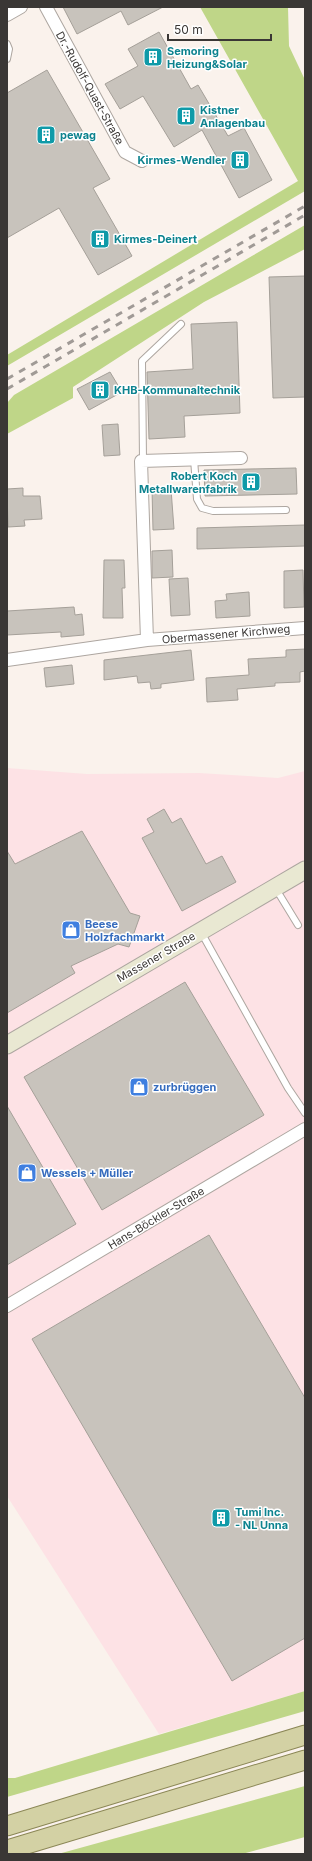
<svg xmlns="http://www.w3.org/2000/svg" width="312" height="1861" viewBox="0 0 312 1861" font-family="Inter,sans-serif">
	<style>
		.commercial { fill: #fde2e5 }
		.green { fill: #bfd688 }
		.building { fill: #c8c3bc; stroke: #a5a099 }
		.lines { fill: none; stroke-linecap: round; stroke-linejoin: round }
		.lane-casing { stroke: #ada6a0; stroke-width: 8 }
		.street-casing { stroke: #ada6a0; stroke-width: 14 }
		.secondary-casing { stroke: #ada6a0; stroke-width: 19 }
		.primary-casing { stroke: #8b8756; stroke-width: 21 }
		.lane { stroke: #fff; stroke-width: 6 }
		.street { stroke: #fff; stroke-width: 12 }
		.secondary { stroke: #e9e8d2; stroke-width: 17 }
		.primary { stroke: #d3d1a4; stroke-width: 19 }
		.rail { stroke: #a09a96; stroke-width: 3; stroke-dasharray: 7 7; stroke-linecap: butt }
		.labels { text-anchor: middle; stroke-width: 3; stroke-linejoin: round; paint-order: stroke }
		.culture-label { font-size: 11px; font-weight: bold; fill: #0d838f; stroke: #fff; text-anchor: start }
		.street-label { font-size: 11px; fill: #3a3735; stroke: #fff }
		.shop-label { font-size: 11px; font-weight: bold; fill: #366cbe; stroke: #fff; text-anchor: start }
	</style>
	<rect width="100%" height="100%" fill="#faf2ec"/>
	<path class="commercial" d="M7 768 87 774 199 773 278 778 305 771V1691L159 1734 7 1496Z"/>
	<path class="green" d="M200 7H288L289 46 305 80V191L7 366V355L298 181Z
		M305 225V249L204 302 73 387V398L7 434V403L14 395Z
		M305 1691V1711L7 1797V1778H15Z
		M305 1786V1837L242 1854H58Z"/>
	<path class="building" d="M63 7H163L128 25 121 11 77 34Z
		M159 32 191 89 198 85 228 136 244 128 272 180 239 198 202 130 174 147 143 96 120 109 105 84 138 66 128 49Z
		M47 70 110 179 93 188 132 256 98 275 59 208 7 238V93Z
		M305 276V397L273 398 269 277Z
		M237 322 240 413 184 416 185 437 149 439 147 372 193 369 191 324Z
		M110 372 122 392 89 410 77 389Z
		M118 424 120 455 104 456 102 425Z
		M296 468 297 494 205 496 204 470Z
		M23 488V496H40L42 519 24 520 25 526 8 527 7 489Z
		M152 489H171L174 529 153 530Z
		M305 525V546L197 549V528Z
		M172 550 173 577 152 578V551Z
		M104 560H124L125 588H122L123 618H103Z
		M303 570 304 607 284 608V571Z
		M188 578 190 615 171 616 169 579Z
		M249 592 250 616 216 618 215 601 227 600 226 594Z
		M74 607 75 615 82 614 84 635 61 637V632L7 635V611Z
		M305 649V671L300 672V682L275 683V686L237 689 238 700 207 702 206 678 249 675 248 659 286 657V650Z
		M191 650 194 680 161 684V688L151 689 150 682 138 683 137 676 104 680V660Z
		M72 665 74 684 46 687 44 668Z
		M164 809 172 823 181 818 206 864 222 856 236 882 182 911 142 838 154 832 147 819Z
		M82 831 130 913 140 916 129 947 118 944 71 966 75 973 7 1013V851L15 864Z
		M185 982 264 1115 102 1210 24 1077Z
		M7 1106 76 1224 7 1265Z
		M209 1235 305 1398V1638L232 1681 32 1339Z"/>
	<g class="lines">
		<g class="lane-casing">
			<path id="lane" d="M7 44 9 49 7 59
				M194 459 197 499 202 508 213 511 286 510
				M143 461 142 361 181 324
				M276 889 298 925
				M201 932 288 1088 305 1113"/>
		</g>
		<g class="street-casing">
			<path id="street" d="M46 7 125 152 142 161
				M7 15 21 7
				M147 640 141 461 241 458
				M7 660 147 640 305 628
				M7 1306 305 1129"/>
		</g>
		<g class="secondary-casing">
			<path id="secondary" d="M7 1045 305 870"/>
		</g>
		<g class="primary-casing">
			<path id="primary" d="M7 1826 305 1735
				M7 1850 305 1760"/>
		</g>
		<use href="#lane" class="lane"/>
		<use href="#street" class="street"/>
		<use href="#secondary" class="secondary"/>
		<use href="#primary" class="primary"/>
		<path class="rail" d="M7 379 305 206
			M7 389 305 215"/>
	</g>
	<defs>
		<g id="building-square" transform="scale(1)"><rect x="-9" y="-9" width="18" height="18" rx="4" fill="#0f9aa8" stroke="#fff"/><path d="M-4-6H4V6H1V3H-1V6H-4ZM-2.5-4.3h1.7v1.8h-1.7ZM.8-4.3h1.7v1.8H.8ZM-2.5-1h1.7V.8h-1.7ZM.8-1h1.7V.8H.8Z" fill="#fff"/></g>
		<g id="shop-square" transform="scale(1)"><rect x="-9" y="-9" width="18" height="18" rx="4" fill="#3f7fe0" stroke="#fff"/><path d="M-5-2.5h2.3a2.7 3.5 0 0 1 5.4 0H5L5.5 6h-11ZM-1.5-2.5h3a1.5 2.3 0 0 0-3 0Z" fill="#fff"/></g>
	</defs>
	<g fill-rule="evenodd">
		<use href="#building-square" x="153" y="57"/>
		<use href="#building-square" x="186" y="116"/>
		<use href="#building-square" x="46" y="135"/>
		<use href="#building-square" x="240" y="160"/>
		<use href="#building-square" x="100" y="239"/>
		<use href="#building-square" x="100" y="390"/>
		<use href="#building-square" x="251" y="482"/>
		<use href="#shop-square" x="71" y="930"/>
		<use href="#shop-square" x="139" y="1087"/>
		<use href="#shop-square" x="27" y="1173"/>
		<use href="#building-square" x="221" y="1518"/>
	</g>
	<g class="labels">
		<g class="culture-label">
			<text x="167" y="55">Semoring<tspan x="167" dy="13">Heizung&amp;Solar</tspan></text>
			<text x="200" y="114">Kistner<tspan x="200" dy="13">Anlagenbau</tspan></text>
			<text x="60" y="139">pewag</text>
			<text x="226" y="164" text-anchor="end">Kirmes-Wendler</text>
			<text x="114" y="243">Kirmes-Deinert</text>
			<text x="114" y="394">KHB-Kommunaltechnik</text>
			<text x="237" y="480" text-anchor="end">Robert Koch<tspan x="237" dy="13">Metallwarenfabrik</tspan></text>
			<text x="235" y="1516">Tumi Inc.<tspan x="235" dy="13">- NL Unna</tspan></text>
		</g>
		<g class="street-label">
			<text transform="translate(90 88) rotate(61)" y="4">Dr.-Rudolf-Quast-Straße</text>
			<text transform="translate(226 634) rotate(-5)" y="4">Obermassener Kirchweg</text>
			<text transform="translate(156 957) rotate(-30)" y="4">Massener Straße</text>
			<text transform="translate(156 1218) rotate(-31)" y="4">Hans-Böckler-Straße</text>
		</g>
		<g class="shop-label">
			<text x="85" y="928">Beese<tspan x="85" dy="13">Holzfachmarkt</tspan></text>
			<text x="153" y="1091">zurbrüggen</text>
			<text x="41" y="1177">Wessels + Müller</text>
		</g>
	</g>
	<rect width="312" height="1861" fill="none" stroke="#3a3735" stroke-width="16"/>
	<path d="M168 34v6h103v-6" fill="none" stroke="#3a3735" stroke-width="2"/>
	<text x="174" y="34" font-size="12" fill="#3a3735" stroke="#ffffff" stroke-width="3" paint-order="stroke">50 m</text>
</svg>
